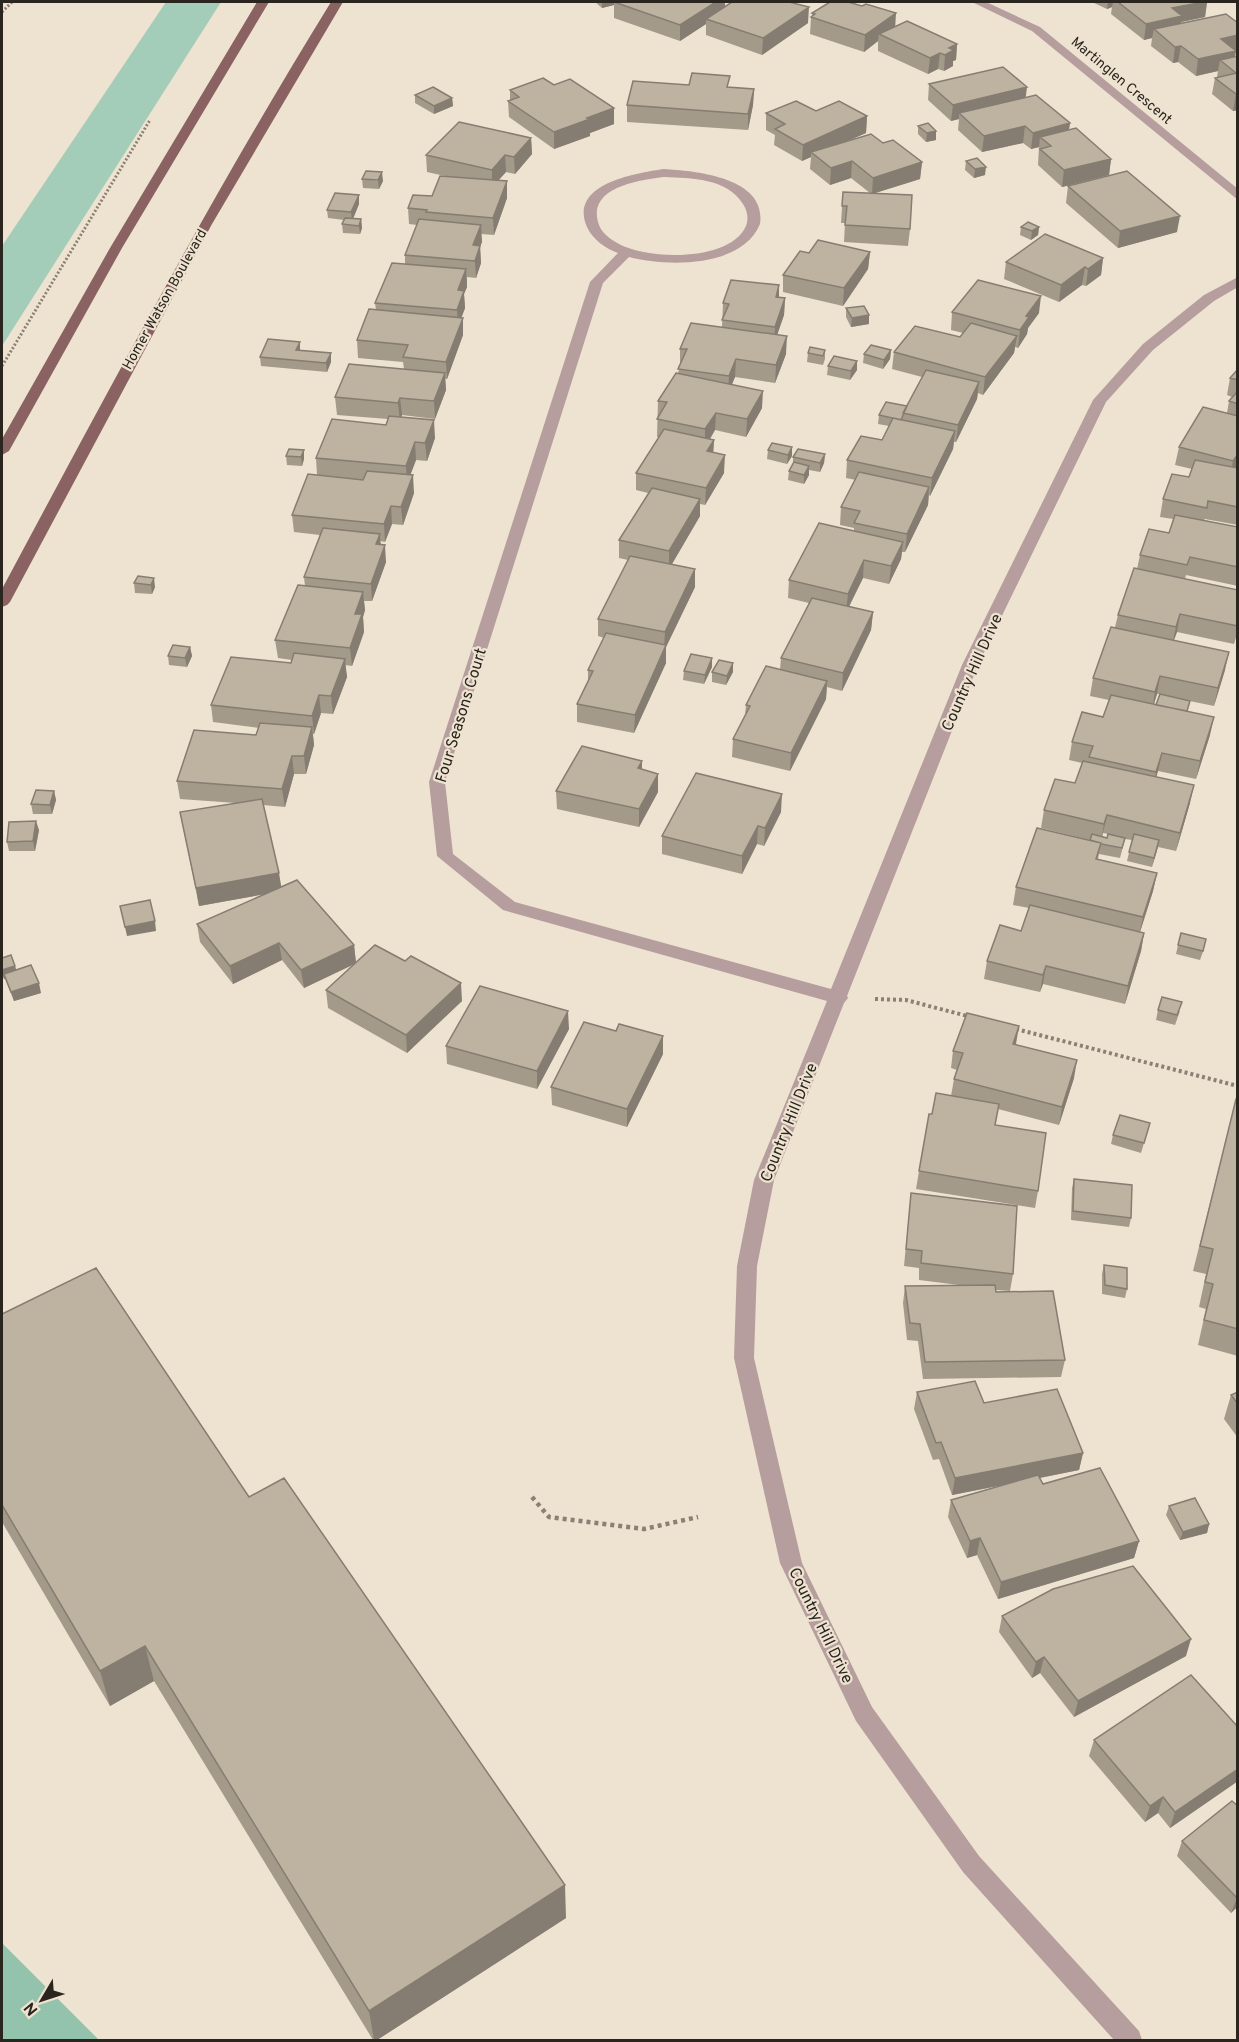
<svg xmlns="http://www.w3.org/2000/svg" width="1239" height="2042" viewBox="0 0 1239 2042" font-family="Overpass,sans-serif">
	<style>
		.green { fill: #a3ccb9 }
		.forest { fill: #93c3ad }
		.lines { fill: none; stroke-linecap: round; stroke-linejoin: round }
		.path-far2 { stroke: #898174; stroke-width: 3; stroke-dasharray: 2 2; stroke-linecap: butt }
		.path-far1 { stroke: #898174; stroke-width: 4; stroke-dasharray: 3 3; stroke-linecap: butt }
		.path { stroke: #898174; stroke-width: 4.5; stroke-dasharray: 4 4; stroke-linecap: butt }
		.minor { fill: #b59e9d; fill-rule: evenodd }
		.major { fill: #8a6262; fill-rule: evenodd }
		.wall { fill: #a39a8a; fill-rule: evenodd }
		.shaded-wall { fill: #857d71 }
		.building { fill: #beb3a1; stroke: #857d71; stroke-width: 1.5 }
		.labels { text-anchor: middle; stroke-width: 4.5; stroke-linejoin: round; paint-order: stroke }
		.far-street-label { font-size: 14px; fill: #2a251e; stroke: #eee3d0 }
		.street-label { font-size: 16px; fill: #2a251e; stroke: #eee3d0 }
	</style>
	<rect width="100%" height="100%" fill="#eee3d0"/>
	<path class="green" d="M166 2H221L2 346V246Z"/>
	<path class="forest" d="M2 1943 99 2040H2Z"/>
	<g class="lines">
		<path class="path-far2" d="M2 12 12 2
			M2 366 150 120"/>
		<path class="path-far1" d="M875 999 906 1000 971 1017
			M1016 1029 1238 1086"/>
		<path class="path" d="M532 1497 549 1517 644 1529 698 1517"/>
		<path class="minor" d="M972 2H986L1040 27 1238 189V200L1032 31Z
			M664 169C695 171 767 177 760 224 742 268 667 267 629 257L603 283 445 782 453 854 515 902 831 989 962 665 1093 400 1143 344 1204 295 1238 277V287L1214 301 1153 350 1106 402 978 665 847 996 848 998 844 1003 774 1180 757 1266 754 1358 802 1563 872 1707 979 1856 1139 2031 1142 2040H1114L963 1872 856 1721 780 1563 734 1358 737 1266 754 1180 827 1001 503 910 437 856 429 782 590 282 618 253C605 248 593 240 587 227 568 184 636 173 664 169ZM664 177C691 178 727 178 743 204 747 210 749 218 746 226 730 262 649 260 619 244 610 239 601 233 598 222 588 187 640 180 664 177Z"/>
		<path class="major" d="M257 2H269L122 248 9 451 2 455V439L110 248Z
			M331 2H343L212 224 10 602 7 605 2 607V589C108 391 213 193 331 2Z"/>
	</g>
	<path class="wall" d="M595 2H725V6L808 23 762 55 706 35V24L680 41 614 18V5L602 8Z
		M1092 2H1207L1205 17 1181 22V23L1236 51 1235 57 1238 56V110L1233 111 1212 94 1215 78 1217 77 1218 71 1196 76 1178 62 1173 63 1151 46 1152 38 1144 40 1111 14 1112 7 1107 9Z
		M812 13 895 26 957 44 956 60 953 61V66L944 71 938 69 928 74 878 51V41L864 52 810 34 811 17H812Z
		M929 84 1026 98 1070 123 1069 130 1111 159 1109 175 1062 187 1038 165 1039 147 1031 149 1023 143 982 152 958 130 959 119 951 121 928 100Z
		M554 85 614 108V124L590 133V136L554 149 509 117 508 101 510 100V90Z
		M730 87 754 89 753 105 748 130 627 122V105Z
		M415 95 452 98 453 106 434 114 415 103Z
		M816 111 867 116 866 133 848 141 883 143 922 162 920 179 875 193 910 229 908 246 844 242 845 223H841L843 192 870 193 851 178 830 185 810 169 811 157 802 161 774 145 775 135 766 130V113Z
		M918 126 936 131V140L926 142 918 134Z
		M531 138 532 154 515 174 506 172 498 181H507V198L494 235 481 234 482 242 480 246 481 263 476 278 467 277V287L464 294 465 308 461 318 463 335 447 379H445L446 390 435 419 402 415 401 417 435 438 427 461 416 460 410 475 414 493 403 525 392 524 385 542 380 541 386 562 372 601H364L365 610 363 617 364 632 352 666 345 665 347 677 333 714 321 713 314 734H313L314 745 306 774H294L285 807 263 805 281 887 354 945 356 963 462 1001 407 1053 328 1008 326 990 355 964 304 988 282 960 233 984 200 942 197 924 265 894 199 906 180 812 236 803 180 799 177 781 256 735 259 728 213 722 211 705 291 663 292 660 278 658 275 640 305 586 304 577 320 535 294 532 292 515 317 475 316 458 386 425 388 419 337 415 335 397 404 369 403 362 358 358 357 340 376 310 375 303 405 264V255L417 225 409 224 408 208 432 196 445 176 427 172 426 155Z
		M966 161 985 175 974 178 965 170Z
		M362 179 383 181 379 189 363 188Z
		M1068 186 1177 232 1118 248 1066 203Z
		M359 204 353 219H361L362 228 360 234 343 233 342 224 344 220 328 218 327 210Z
		M1021 227H1039L1038 235 1031 240 1020 235Z
		M870 252 868 269 843 306 783 292V275L809 253Z
		M1103 258 1101 275 1086 286 1082 285 1059 302 1004 279 1006 262Z
		M779 297 785 298 784 315 777 335 786 354 775 383 735 377 732 384 762 408 746 437 715 430 710 439 714 440 713 453 724 473 705 505 700 504V516L672 564 695 569V587L666 647V663L634 733 577 722V704L588 681V670L604 638 598 636V619L628 560 619 558V540L648 493 636 490V473L659 437H657L658 401 678 373 680 366V349L722 327 723 303Z
		M846 308 869 324 851 327 846 317Z
		M952 312 1039 313 1028 328 1027 334 1018 348 1015 347 1014 353 983 395 978 393 977 399 956 442H954L953 449 930 496 929 495 928 505 905 552H902L901 559 889 584 863 578 849 607 873 612 871 630 842 691 827 687 826 699 790 771 732 757 733 739 745 715 746 705 780 670 781 658 809 603 788 598 789 580 854 531V528L840 525 841 507 856 480 846 478 847 460 882 440 889 426 878 424 879 415 907 406 922 377 892 369 894 352 960 337 963 333 951 330Z
		M300 350 331 362 327 372 261 366 260 357Z
		M825 350V359L823 365 807 362 808 353Z
		M891 350 890 359 883 369 863 363 864 354Z
		M857 361V370L850 380 827 375 828 366Z
		M1238 369V468H1236H1238V525L1205 519 1204 520 1238 527V586L1186 575 1185 579 1238 590V631L1234 644 1177 632 1174 640 1225 670 1214 706 1180 699 1188 712 1210 735 1196 779 1158 771 1156 777 1190 803 1176 851 1158 847 1152 867 1127 861 1132 840 1125 839 1120 858 1099 854 1098 859 1157 873 1153 891 1140 932 1144 933 1141 951 1125 1004 1043 984 1040 992 984 979 987 961 1021 931 1029 908 1013 905 1016 887 1090 840 1041 828 1044 810 1075 783 1082 763 1069 760 1072 742 1103 717 1109 700 1090 696 1093 678 1115 627 1118 615 1137 569 1140 555 1169 533 1173 519 1160 517 1163 499 1189 477 1192 469 1175 465 1179 447 1227 413 1229 401 1232 397 1227 395 1230 378ZM1157 694H1160L1156 705 1154 704ZM1103 833 1108 834 1107 838 1102 837Z
		M792 447V456L787 464 767 459 768 450Z
		M304 450V459L302 466 287 465 286 456Z
		M825 454 824 463 820 472 809 470V475L804 484 788 480 789 471 793 464V457Z
		M138 576 155 587 152 594 135 593 134 583Z
		M190 647 192 656 187 667 169 665 168 656Z
		M712 667 704 684 683 680 684 671Z
		M712 672H733L726 685 712 682Z
		M642 769 658 792 639 827 557 809 556 791Z
		M54 791 56 800 52 814H33L31 804Z
		M781 812 764 846 757 844 742 874 662 854V836Z
		M39 830 35 851H9L7 842Z
		M1178 945 1204 949 1200 960 1176 954Z
		M2 958 16 970 41 993 14 1001 5 979H4L2 974Z
		M1158 1010 1180 1011 1175 1025 1156 1020Z
		M569 1029 537 1089 447 1064 446 1046Z
		M616 1031 663 1036V1054L627 1127 552 1105 551 1087Z
		M1016 1045 1074 1078 1059 1125 998 1109 995 1125 1038 1191 1035 1208 916 1189 919 1171 932 1114 951 1096 954 1079 957 1070 951 1068 953 1051Z
		M1236 1099H1238V1356L1198 1345 1206 1309 1199 1307 1206 1274 1193 1271Z
		M1150 1123 1141 1153 1111 1144 1113 1135Z
		M1074 1179 1131 1218 1129 1227 1071 1220 1072 1188Z
		M911 1193 1013 1274 1010 1291 1065 1360 1061 1377 923 1379 918 1341 907 1340 903 1303 905 1286 959 1285 919 1280V1268L904 1266ZM996 1290 1010 1291 996 1292Z
		M1104 1265 1127 1289 1125 1298 1102 1294V1274Z
		M2 1314 249 1497 566 1918 377 2040H373L154 1681 110 1706 2 1522Z
		M917 1392 984 1403 1083 1453 1079 1470 1040 1478 1043 1484 1139 1541 1134 1558 998 1599 977 1555 967 1558 948 1517 951 1500 1003 1485 952 1495 939 1459 933 1460 914 1409Z
		M1238 1392V1438L1224 1419 1231 1395Z
		M1169 1506 1209 1524 1207 1533 1180 1540 1166 1515Z
		M1002 1616 1186 1656 1074 1717 1040 1673 1032 1678 999 1632Z
		M1238 1727V1781L1170 1828 1158 1813 1145 1822 1089 1756 1094 1740Z
		M1238 1806V1906L1231 1913 1177 1856 1182 1841Z"/>
	<path class="shaded-wall" d="M602 2H629H614V5L602 8Z
		M716 2H725V11L706 19V24L680 41V25Z
		M1108 2H1113L1112 7 1107 9Z
		M1204 2H1207L1205 17 1181 22 1179 32 1154 29 1152 38 1144 40 1146 24 1172 8Z
		M809 7 808 23 762 55 763 38Z
		M896 13 895 30 879 34 878 41 864 52 865 35Z
		M1238 35V51H1236L1233 67 1220 60 1218 71 1196 76 1198 59 1221 39Z
		M957 44 956 60 953 61V66L944 71 945 55 949 48Z
		M1181 46 1178 62 1173 63 1175 47Z
		M940 53 938 69 928 74 930 58Z
		M1027 87 1025 103 959 113V119L951 121 953 105Z
		M754 89 753 105 748 130V114Z
		M1236 94H1238V110L1233 111Z
		M452 98 453 106 434 114V106Z
		M614 108V124L590 133V136L554 149V132L587 118Z
		M867 116 866 133 815 155 811 152V157L802 161 803 145Z
		M1070 123 1067 140 1040 137 1039 147 1031 149 1033 133Z
		M1025 126 1023 143 982 152 984 136Z
		M936 131V140L926 142 927 133Z
		M531 138 532 154 515 174 514 157Z
		M505 155 506 172 492 187V170Z
		M1111 159 1109 175 1062 187 1064 170Z
		M852 161 851 178 830 185 831 168Z
		M922 162 920 179 872 194 873 178Z
		M986 167 985 175 974 178 975 169Z
		M382 172 383 181 379 189 378 180Z
		M507 181V198L494 235 493 218Z
		M359 195V204L352 221 351 212Z
		M1180 216 1177 232 1118 248 1120 231Z
		M361 219 362 228 360 234 359 226Z
		M481 225 482 242 474 262 473 245Z
		M1039 227 1038 235 1031 240 1032 231Z
		M480 246 481 263 476 278 475 261Z
		M870 252 868 269 843 306 844 288Z
		M1103 258 1101 275 1086 286 1088 269Z
		M1085 267 1082 285 1059 302 1061 285Z
		M466 269 467 287 464 294 465 308 458 327 457 310 458 290Z
		M779 285V303L776 297Z
		M1041 296 1039 313 1028 328 1027 334 1018 348 1020 330 1026 316Z
		M785 298 784 315 774 344 775 327Z
		M869 315V324L851 327 852 318Z
		M463 318V335L447 379 446 362Z
		M787 336 786 354 775 383 776 365Z
		M1017 336 1014 353 983 395 985 377Z
		M300 342V351L296 350Z
		M891 350 890 359 883 369 884 360Z
		M331 353V362L327 372 326 363Z
		M736 359 735 377 728 394 729 376Z
		M857 361V370L850 380 851 371Z
		M445 373 446 390 435 419 434 401Z
		M979 382 977 399 956 442 958 425Z
		M763 391 762 408 746 437 747 419Z
		M400 398 402 415 400 421 398 403Z
		M716 413 715 430 705 447V429Z
		M434 420 435 438 427 461 425 443Z
		M955 431 953 449 930 496 932 478Z
		M714 440 713 457 707 451Z
		M415 442 416 460 407 484 406 466Z
		M792 447V456L787 464 788 455Z
		M304 450V459L302 466 301 457Z
		M825 454 824 463 820 472V463Z
		M1238 454 1236 468 1230 479 1233 461Z
		M725 455 724 473 705 505 706 488Z
		M809 466V475L804 484V475Z
		M413 475 414 493 403 525 401 507Z
		M929 487 928 505 905 552 907 534Z
		M700 499V516L669 569V551Z
		M391 506 392 524 385 542 384 524Z
		M380 534 381 552 376 544Z
		M903 542 901 559 889 584 891 566Z
		M385 545 386 562 372 601 371 584Z
		M864 560 863 578 846 612 848 594Z
		M695 569V587L666 647V663L634 733 635 715 664 648 665 632Z
		M154 578 155 587 152 594 151 585Z
		M363 592 365 610 363 617 364 632 352 666 350 648 355 614Z
		M873 612 871 630 842 691 843 673Z
		M1180 614 1177 632 1172 645 1176 627Z
		M190 647 192 656 187 667 185 658Z
		M1229 652 1225 670 1214 706 1218 688Z
		M712 658V667L704 684 705 675Z
		M345 659 347 677 333 714 331 696Z
		M733 663V672L726 685 727 676Z
		M1160 676 1157 694 1152 710 1155 692Z
		M827 681 826 699 790 771 791 753Z
		M319 695 321 713 314 734 312 716Z
		M1214 717 1210 735 1196 779 1200 761Z
		M312 727 314 745 306 774 304 756Z
		M1162 753 1158 771 1153 790 1156 772Z
		M292 756 294 774 285 807 282 789Z
		M642 761V779L638 768Z
		M658 774V792L639 827V809Z
		M1194 785 1190 803 1176 851 1180 833Z
		M54 791 56 800 52 814 50 805Z
		M782 794 781 812 764 846 765 828Z
		M1107 815 1101 842 1104 824Z
		M36 821 39 830 35 851 33 841Z
		M758 826 757 844 742 874V856Z
		M1159 840 1157 850 1152 867 1154 858Z
		M279 873 282 891 199 906 196 888Z
		M1157 873 1153 891 1139 935 1143 917Z
		M155 921 156 931 127 936 125 927Z
		M1144 933 1141 951 1125 1004 1128 986Z
		M279 943 282 960 233 984 230 966Z
		M354 945 356 963 304 988 301 970Z
		M15 966 18 975 4 974 5 979H4L2 970Z
		M1046 966 1043 984 1040 992 1043 975Z
		M39 983 41 993 14 1001 11 992Z
		M461 983 462 1001 407 1053 406 1035Z
		M568 1011 569 1029 537 1089V1071Z
		M1019 1026 1016 1044 1010 1062 1013 1044Z
		M663 1036V1054L627 1127V1109Z
		M1077 1060 1074 1078 1059 1125 1062 1107Z
		M1083 1453 1079 1470 952 1495 955 1478Z
		M1209 1524 1207 1533 1180 1540 1183 1532Z
		M980 1538 977 1555 967 1558 970 1541Z
		M1139 1541 1134 1558 998 1599 1001 1582Z
		M1191 1639 1186 1656 1074 1717 1078 1701Z
		M145 1646 154 1681 110 1706 100 1671Z
		M1044 1657 1040 1673 1032 1678 1036 1662Z
		M1238 1769V1781L1170 1828 1175 1812Z
		M1163 1797 1158 1813 1145 1822 1150 1806Z
		M565 1885 566 1918 377 2040H374L369 2011Z
		M1238 1897V1906L1231 1913 1237 1898Z"/>
	<path class="building" d="M614 2H716L680 25Z
		M732 2H789L809 7 763 38 706 19Z
		M830 2H848L862 6 866 4 896 13 865 35 811 17 815 14 812 13Z
		M1118 2H1204L1172 8 1182 16 1146 24Z
		M1226 14 1238 23V35L1221 39 1236 51 1198 59 1181 46 1175 47 1154 29Z
		M907 21 957 44 949 48 954 50 945 55 940 53 930 58 879 34Z
		M1238 56V94H1236L1215 78 1236 73 1220 60Z
		M1003 67 1027 87 953 105 929 84Z
		M692 73 730 76 727 87 754 89 748 114 627 105 633 81 689 85Z
		M543 78 554 85 570 79 614 108 587 118 590 119 554 132 508 101 519 97 510 90Z
		M433 87 452 98 434 106 415 95Z
		M1036 95 1070 123 1033 133 1025 126 984 136 959 113Z
		M796 101 816 111 839 101 867 116 803 145 775 129 785 124 766 113Z
		M459 122 531 138 514 157 505 155 492 170 426 155Z
		M928 123 936 131 927 133 918 126Z
		M1076 128 1111 159 1064 170 1040 149 1051 146 1040 137Z
		M871 134 883 143 893 140 922 162 873 178 852 161 831 168 811 152Z
		M977 158 986 167 975 169 966 161Z
		M366 171 382 172 378 180 362 179Z
		M1127 171 1180 216 1120 231 1068 186Z
		M440 176 507 181 493 218 426 212 427 210 408 208 413 195 432 196Z
		M843 192 912 195 910 229 845 225 847 206H842Z
		M335 193 359 195 351 212 327 210Z
		M345 218 361 219 359 226 342 224Z
		M419 219 481 225 473 245 480 246 475 261 405 255Z
		M1028 222 1039 227 1032 231 1021 227Z
		M1045 234 1103 258 1088 269 1085 267 1061 285 1006 262Z
		M818 240 870 252 844 288 783 275 800 251 809 253Z
		M392 263 466 269 458 290 464 291 457 310 375 303Z
		M731 280 779 285 776 297 785 298 775 327 722 320 729 304 723 303Z
		M978 280 1041 296 1026 316 1029 317 1020 330 952 312Z
		M864 306 869 315 852 318 846 308Z
		M369 309 463 318 446 362 403 357 408 345 357 340Z
		M691 323 787 336 776 365 736 359 729 376 678 369 687 349H680Z
		M971 323 1017 336 985 377 894 352 915 326 960 337Z
		M268 339 300 342 296 350 331 353 326 363 260 357Z
		M871 345 891 350 884 360 864 354Z
		M810 347 825 350 823 356 808 353Z
		M834 356 857 361 851 371 828 366Z
		M349 364 445 373 434 401 400 398 398 403 335 397Z
		M1238 369V380L1230 378Z
		M926 370 979 382 958 425 903 413Z
		M676 373 763 391 747 419 716 413 705 429 657 419 667 402 658 401Z
		M1238 391V404L1229 401Z
		M886 402 907 406 901 420 879 415Z
		M1203 407 1238 416V454L1233 461 1179 447Z
		M389 416 434 420 425 443 415 442 406 466 316 458 332 419 386 425Z
		M893 418 955 431 932 478 847 460 861 436 882 440Z
		M664 429 714 440 707 451 725 455 706 488 636 473Z
		M772 443 792 447 788 455 768 450Z
		M289 449 304 450 301 457 286 456Z
		M798 449 825 454 820 463 793 457Z
		M1195 460 1238 468V507L1208 501 1207 508 1163 499 1172 474 1189 477Z
		M794 462 809 466 804 475 789 471Z
		M367 471 413 475 401 507 391 506 384 524 292 515 308 474 363 480Z
		M859 472 929 487 907 534 854 523 860 511 841 507Z
		M652 488 700 499 669 551 619 540Z
		M1175 515 1238 527V567L1190 557 1187 565 1140 555 1149 529 1169 533Z
		M819 523 903 542 891 566 864 560 848 594 789 580Z
		M323 528 380 534 376 544 385 545 371 584 304 577Z
		M630 556 695 569 665 632 598 619Z
		M1134 568 1238 590V626L1180 614 1176 627 1118 615Z
		M138 576 154 578 151 585 134 583Z
		M298 585 363 592 355 614H362L350 648 275 640Z
		M812 598 873 612 843 673 781 658Z
		M1111 627 1229 652 1218 688 1160 676 1155 692 1093 678Z
		M606 633 666 645 635 715 577 704 593 671 588 670Z
		M173 645 190 647 185 658 168 656Z
		M294 653 345 659 331 696 319 695 312 716 211 705 231 657 291 663Z
		M691 654 712 658 705 675 684 671Z
		M719 660 733 663 727 676 712 672Z
		M766 666 827 681 791 753 733 739 750 706 746 705Z
		M1160 694 1190 701 1187 711 1156 705Z
		M1111 695 1214 717 1200 761 1162 753 1156 772 1089 757 1093 746 1072 742 1082 712 1103 717Z
		M260 723 312 727 304 756H292L282 789 177 781 194 730 256 735Z
		M582 746 642 761 638 768 658 774 639 809 556 791Z
		M1083 761 1194 785 1180 833 1107 815 1104 824 1044 810 1055 779 1075 783Z
		M696 773 782 794 765 828 758 826 742 856 662 836Z
		M36 790 54 791 50 805 31 804Z
		M262 799 279 873 196 888 180 812Z
		M36 821 33 841 7 842 9 822Z
		M1037 828 1101 843 1096 859 1157 873 1143 917 1016 887Z
		M1092 834 1107 838 1108 834 1125 838 1122 848 1101 844V843L1090 840Z
		M1134 834 1159 840 1154 858 1129 852Z
		M297 880 354 945 301 970 279 943 230 966 197 924Z
		M150 900 155 921 125 927 120 906Z
		M1030 905 1144 933 1128 986 1046 966 1043 975 987 961 1000 925 1021 931Z
		M1181 933 1206 939 1203 951 1178 945Z
		M375 945 405 961 411 956 461 983 406 1035 326 990Z
		M11 955 15 966 2 970V958Z
		M31 965 39 983 11 992 4 974Z
		M480 986 568 1011 537 1071 446 1046Z
		M1162 997 1182 1002 1177 1015 1158 1010Z
		M967 1013 1019 1026 1013 1044 1077 1060 1062 1107 954 1079 963 1053 953 1051Z
		M584 1022 616 1031 619 1024 663 1036 627 1109 551 1087Z
		M936 1093 999 1104 995 1125 1046 1133 1038 1191 919 1171 929 1114H932Z
		M1236 1099H1238V1329L1204 1320 1213 1284 1205 1282 1213 1249 1200 1246Z
		M1120 1115 1150 1123 1144 1143 1113 1135Z
		M1074 1179 1132 1185 1131 1218 1073 1211Z
		M911 1193 1017 1206 1013 1274 921 1263 922 1251 906 1249Z
		M1104 1265 1127 1268V1289L1105 1285Z
		M96 1268 249 1497 284 1478 565 1885 369 2011 145 1646 100 1671 2 1505V1314Z
		M995 1285 996 1292 1053 1291 1065 1360 925 1362 920 1324 910 1323 905 1286Z
		M975 1381 984 1403 1057 1389 1083 1453 955 1478 941 1442 936 1443 917 1392Z
		M1238 1392V1404L1231 1395Z
		M1100 1468 1139 1541 1001 1582 980 1538 970 1541 951 1500 1038 1475 1043 1484Z
		M1195 1498 1209 1524 1183 1532 1169 1506Z
		M1133 1566 1191 1639 1078 1701 1044 1657 1036 1662 1002 1616 1053 1589Z
		M1191 1675 1238 1727V1769L1175 1812 1163 1797 1150 1806 1094 1740Z
		M1232 1801 1238 1806 1237 1898 1182 1841Z"/>
	<g class="labels">
		<g class="far-street-label">
			<text transform="translate(1122 80) rotate(40)" y="5">Martinglen Crescent</text>
			<text transform="translate(164 299) rotate(-61)" y="5">Homer Watson Boulevard</text>
		</g>
		<g class="street-label">
			<text transform="translate(971 672) rotate(-66)" y="6">Country Hill Drive</text>
			<text transform="translate(460 715) rotate(-73)" y="6">Four Seasons Court</text>
			<text transform="translate(788 1122) rotate(-68)" y="6">Country Hill Drive</text>
			<text transform="translate(822 1625) rotate(64)" y="6">Country Hill Drive</text>
		</g>
	</g>
	<rect width="1239" height="2042" fill="none" stroke="#2a251e" stroke-width="6"/>
	<g transform="translate(42 2000) rotate(231)" stroke="#eee3d0" stroke-width="4.5" paint-order="stroke">
	<path d="M0-4.5L10 22L0 15L-10 22Z" fill="#2a251e"/>
	<text y="-9" font-size="16" font-weight="bold" text-anchor="middle" fill="#2a251e">N</text>
	</g>
</svg>
